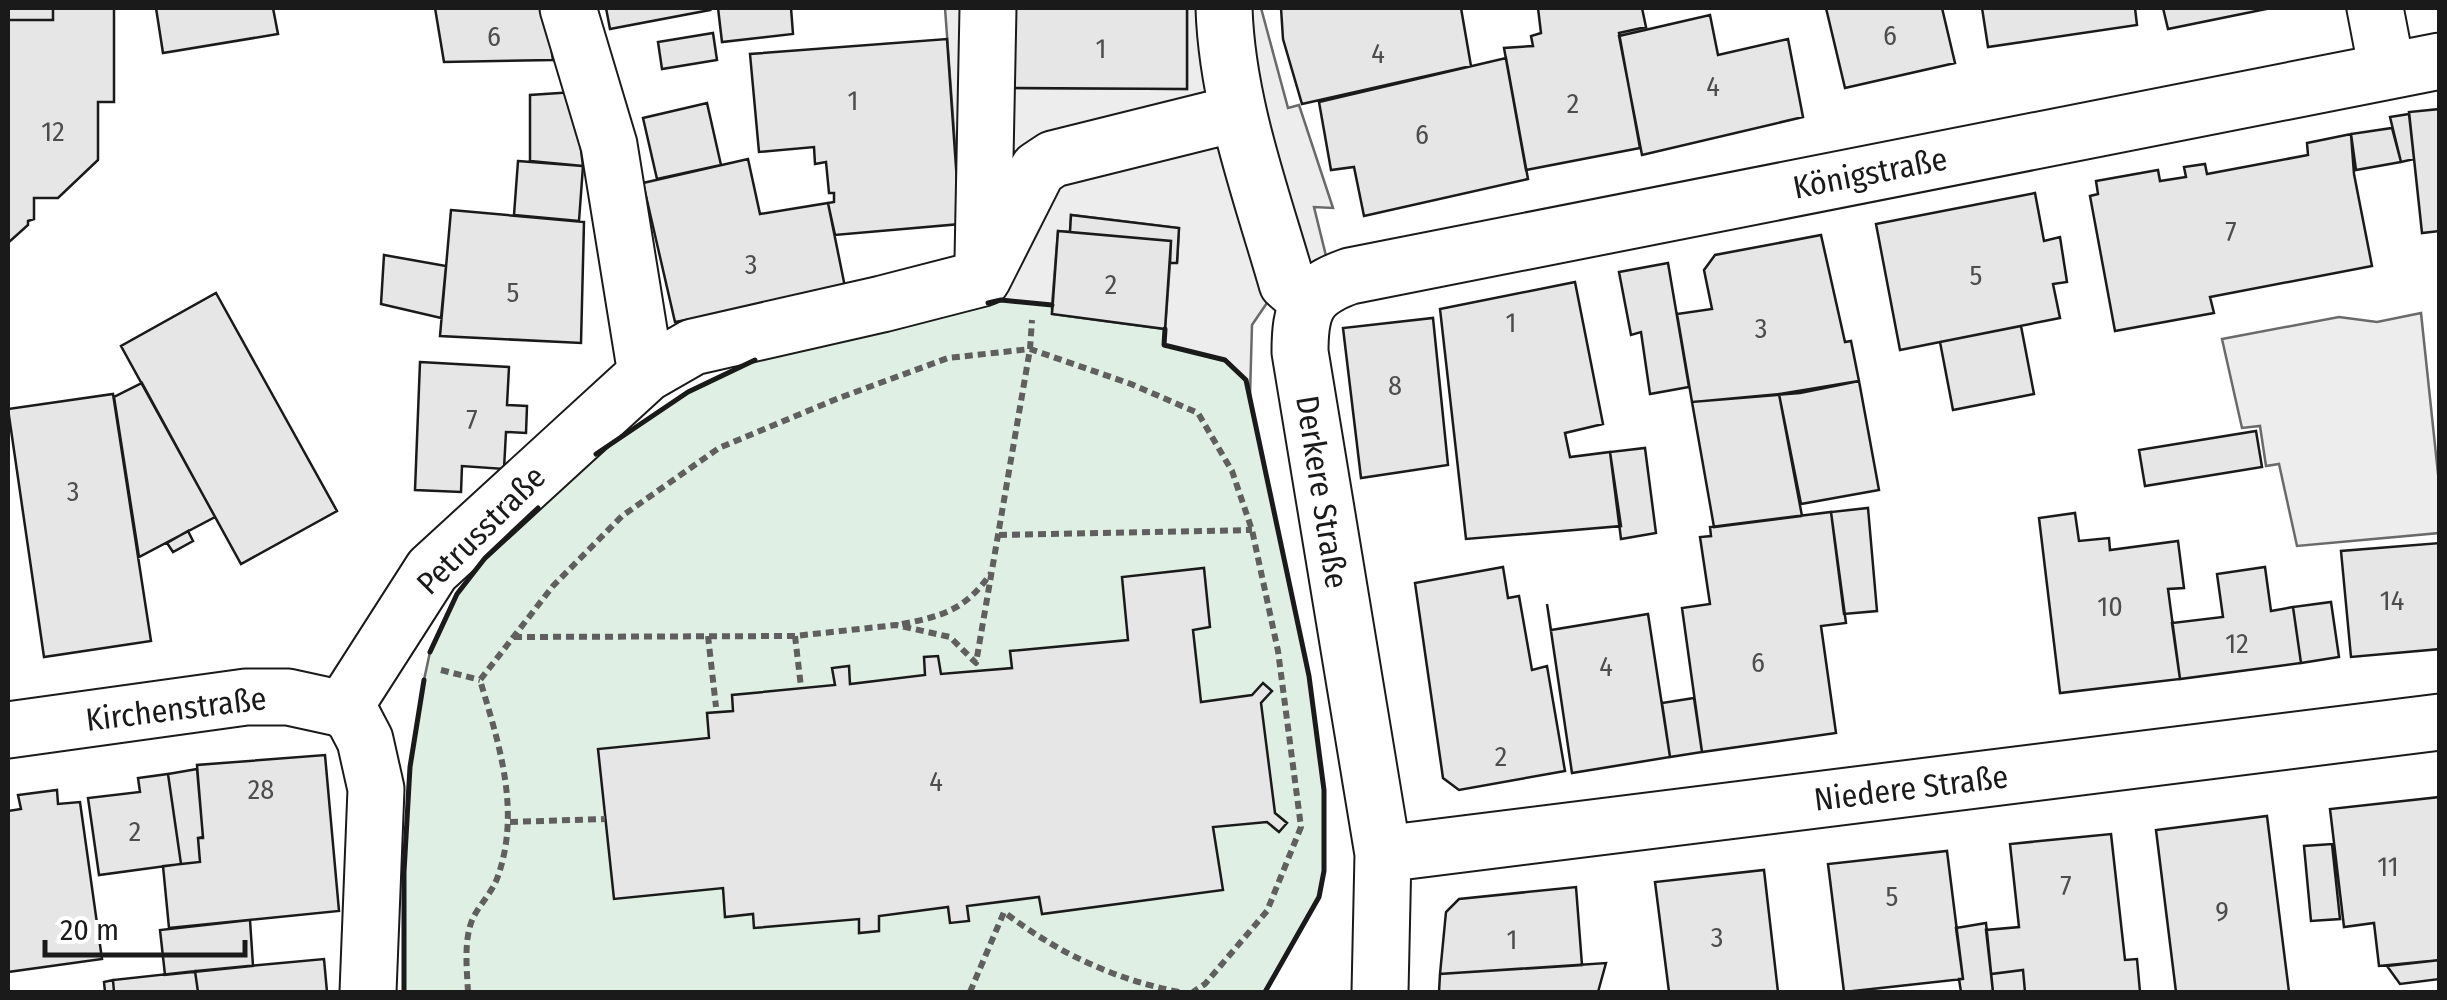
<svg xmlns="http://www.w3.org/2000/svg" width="2447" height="1000" viewBox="0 0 2447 1000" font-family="'Fira Sans Condensed',sans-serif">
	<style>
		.green { fill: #e0efe3; stroke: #6a6a6a; stroke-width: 2.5 }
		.parking { fill: #ededed; stroke: #6a6a6a; stroke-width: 2.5 }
		.building { fill: #e6e6e6; stroke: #1a1a1a; stroke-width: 2.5 }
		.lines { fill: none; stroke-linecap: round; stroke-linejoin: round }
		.minor-casing { stroke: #1a1a1a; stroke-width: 59 }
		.path { stroke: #5f5f5f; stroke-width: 6; stroke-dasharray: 8 5; stroke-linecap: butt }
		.minor { stroke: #fff; stroke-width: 55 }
		.wall { stroke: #1a1a1a; stroke-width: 5 }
		.labels { text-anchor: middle; stroke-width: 8; stroke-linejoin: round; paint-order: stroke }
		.number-label { font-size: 28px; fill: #4d4d4d }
		.street-label { font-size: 32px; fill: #1a1a1a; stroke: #fff }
	</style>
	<rect width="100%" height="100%" fill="#fff"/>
	<path class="green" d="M1001 300 1052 305V314L1165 329V345L1225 360 1246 380 1309 676 1324 790V871L1319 897 1265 992H404V872L410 767 424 680 430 652 457 594 485 558 588 460 688 392 748 362Z"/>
	<path class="parking" d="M945 8H1014L1015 88 1187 89V8H1261L1288 108 1299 105 1333 208 1314 207 1327 260 1273 294 1252 325 1250 396 1246 380 1225 360 1164 345 1170 263 1177 262 1179 228 1071 215 1070 232 1058 231 1052 305 1001 300 963 255Z
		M2421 313 2439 483V533L2297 546 2279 464 2266 466 2260 426 2242 428 2222 339 2339 317 2377 322Z"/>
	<path class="building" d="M8 8H53V20H8Z
		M53 8H114V102H98V160L58 198H34V219L28 221V225L8 243V20H53Z
		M156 8H273L278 34 163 53Z
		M435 8H545L553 60 444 62Z
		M606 8H709L710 10 610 29Z
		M718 8H791L793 34 722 42Z
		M1014 8H1187V89L1014 88Z
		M1281 8H1461L1471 66 1302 104 1283 39Z
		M1538 8H1642L1646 27 1619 33 1640 148 1526 170 1504 48 1533 46 1531 36 1541 33Z
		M1826 8H1942L1955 63 1845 88Z
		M1982 8H2135L2137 25 1988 47Z
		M2163 8H2271L2168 29Z
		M1710 15 1718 55 1788 39 1803 117 1642 155 1619 36Z
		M713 33 717 60 662 69 658 42Z
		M947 39 960 224 835 235 828 203 834 202V193H829L826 162 815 164 814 147 759 152 750 54Z
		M1506 58 1528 179 1364 216 1354 167 1331 170 1319 102Z
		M574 92 583 166 530 161V95Z
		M707 103 721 165 657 179 643 118Z
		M2440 109V231L2422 233 2409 112Z
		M2409 114 2414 159 2401 162 2390 117Z
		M2392 128 2401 162 2356 170 2351 134Z
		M2351 134 2354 174 2372 266 2210 297 2214 313 2115 331 2090 196 2098 194 2096 181 2158 170 2160 181 2186 177 2184 167 2205 164 2207 174 2308 155 2307 143Z
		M748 159 760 214 828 203 846 292 675 322 643 183Z
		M518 161 583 166 579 221 514 215Z
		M2035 193 2044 241 2060 237 2067 282 2053 284 2060 318 1900 350 1876 224Z
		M451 210 584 222 581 343 440 336Z
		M1071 215 1179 228 1177 263H1170L1171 241 1070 232Z
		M1058 231 1171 241 1165 329 1052 314Z
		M1821 235 1845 342 1851 341 1859 381 1800 393 1692 402 1677 314 1712 309 1704 270 1715 255Z
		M384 255 446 266 441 318 381 304Z
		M1668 263 1689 387 1650 394 1641 332 1631 335 1619 272Z
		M1575 282 1603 424 1565 433 1570 457 1610 452 1621 526 1466 539 1440 309Z
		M216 293 337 511 241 564 121 346Z
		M1433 318 1448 465 1361 478 1343 328Z
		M2021 326 2034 394 1953 410 1940 342Z
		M420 362 509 367 507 405 527 406 526 433 506 432 504 469 462 466 461 492 415 490Z
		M1859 381 1879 490 1801 504 1779 394Z
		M142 383 215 517 139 557 114 397Z
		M113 394 151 641 44 657 8 409Z
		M1779 394 1802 516 1714 527 1692 402Z
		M2256 431 2262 467 2145 486 2139 450Z
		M1645 448 1656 533 1621 539 1610 452Z
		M1868 508 1877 611 1844 614 1831 512Z
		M1831 512 1846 623 1821 626 1836 733 1702 752 1682 608 1710 604 1700 537 1711 536 1710 527Z
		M2075 513 2079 541 2109 538 2110 550 2178 541 2184 588 2168 589 2180 679 2060 693 2039 518Z
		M188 531 193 541 173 552 167 543Z
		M2440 543V649L2351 657 2341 551Z
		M1503 567 1508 598 1519 596 1532 670 1547 666 1565 771 1459 790 1443 778 1415 583Z
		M2265 567 2271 611 2293 607 2301 663 2180 679 2172 623 2223 617 2217 574Z
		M1204 568 1210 627 1193 630 1201 702 1252 695 1263 683 1272 691 1261 703 1275 813 1287 823 1279 832 1267 822 1213 827 1223 890 1042 914 1039 897 967 906 969 921 950 923 948 907 879 916V931L859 933V919L754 928 753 914 725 917 723 888 614 899 598 749 709 738 707 713 733 711 732 695 835 685 832 668 849 666 850 684 925 675 924 657 938 656 941 674 1012 668 1010 651 1128 640 1122 577Z
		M2331 602 2339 657 2301 663 2293 607Z
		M1547 604 1551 630 1648 614 1670 757 1572 773Z
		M1694 698 1702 752 1670 757 1662 703Z
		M325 755 339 911 169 928 163 866 200 862 198 838H203L197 765Z
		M197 769 203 837 198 838 200 862 181 864 168 774Z
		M168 774 181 864 99 875 88 798 140 792 138 778Z
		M57 790 58 804 80 802 102 959 8 972V811L21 809 18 795Z
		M2440 797V960L2379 966 2374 923 2344 927 2330 809Z
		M2267 816 2289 992H2176L2156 830Z
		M2111 834 2125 960 2137 959 2140 992H2025L2023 970 1991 974 1986 930 2019 927 2010 844Z
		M2332 844 2340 919 2311 921 2304 846Z
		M1947 851 1963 979 1844 992 1828 864Z
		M1764 870 1778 992H1669L1655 882Z
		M1576 887 1582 965 1440 974 1446 912 1459 899Z
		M250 920 253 966 165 975 160 930Z
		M1986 923 1993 992H1961L1959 979H1963L1956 928Z
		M324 959 327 992H198L195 971Z
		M2440 960V979L2400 984 2387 966Z
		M1606 963 1598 992H1439L1440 974Z
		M2023 970 2025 992H1993L1991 974Z
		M195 971 198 992H114L113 980Z
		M113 980 114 992H105L104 982Z"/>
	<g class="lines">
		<g class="minor-casing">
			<path id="minor" d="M568 8 609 145 646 374
				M1224 8C1227 102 1261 193 1287 283L1309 302
				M2375 8 2387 70
				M983 259 988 8
				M343 709 432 570 646 374 693 347 882 304 983 278 1038 169 1053 159 1238 113
				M8 730 246 697H288L343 709 354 719 365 740 376 789 368 992
				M1383 854 2440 722
				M1380 992 1383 854 1300 352C1300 308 1307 291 1350 276L2440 61"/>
		</g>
		<path class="path" d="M999 535 1252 530
			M902 624C944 616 966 609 991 573
			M708 636 716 707
			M795 636 801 687
			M514 637 795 636 896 625 950 637 976 663 1030 349 1032 320
			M441 670 480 680
			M510 822 605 819
			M468 992C467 970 463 937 474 916 481 903 493 891 498 876 521 810 499 744 480 680L553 586 622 516 719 448 839 398 948 358 1030 349 1131 384 1198 413 1232 471 1252 530 1278 651 1301 827 1267 911 1205 984 1193 992
			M970 992 1004 912C1058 953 1113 979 1179 992"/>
		<use href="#minor" class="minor"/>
		<path class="wall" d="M988 303 1001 300 1052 305
			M1165 329 1164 345 1225 360 1246 380 1309 676 1324 790V871L1319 897 1265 992
			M596 454 688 392 755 360
			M430 652 457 594 485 558 538 508
			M404 992V872L410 767 424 680"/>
	</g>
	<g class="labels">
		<g class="number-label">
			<text x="1890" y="45">6</text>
			<text x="494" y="46">6</text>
			<text x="1101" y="58">1</text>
			<text x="1378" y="63">4</text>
			<text x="1713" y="96">4</text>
			<text x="853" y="110">1</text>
			<text x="1573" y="113">2</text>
			<text x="53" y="141">12</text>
			<text x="1422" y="144">6</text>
			<text x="2231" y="241">7</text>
			<text x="751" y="274">3</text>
			<text x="1976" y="285">5</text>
			<text x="1111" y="294">2</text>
			<text x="513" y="302">5</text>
			<text x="1511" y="332">1</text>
			<text x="1761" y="338">3</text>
			<text x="1395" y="395">8</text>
			<text x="472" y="429">7</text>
			<text x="73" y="501">3</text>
			<text x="2392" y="610">14</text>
			<text x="2110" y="616">10</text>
			<text x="2237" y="653">12</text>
			<text x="1758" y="672">6</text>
			<text x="1606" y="676">4</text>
			<text x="1501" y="766">2</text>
			<text x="936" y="791">4</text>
			<text x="261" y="799">28</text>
			<text x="135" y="841">2</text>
			<text x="2388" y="876">11</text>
			<text x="2066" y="895">7</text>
			<text x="1892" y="906">5</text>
			<text x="2222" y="921">9</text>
			<text x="1717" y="947">3</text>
			<text x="1512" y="949">1</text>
		</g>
		<g class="street-label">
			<text transform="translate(1870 173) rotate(-11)" y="11">Königstraße</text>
			<text transform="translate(1322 492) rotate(81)" y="11">Derkere Straße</text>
			<text transform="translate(481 530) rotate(-45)" y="11">Petrusstraße</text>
			<text transform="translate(176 709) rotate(-7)" y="11">Kirchenstraße</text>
			<text transform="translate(1911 788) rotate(-7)" y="11">Niedere Straße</text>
		</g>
	</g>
	<rect width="2447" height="1000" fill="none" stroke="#1a1a1a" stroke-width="20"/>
	<path d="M45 940v15h200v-15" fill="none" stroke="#1a1a1a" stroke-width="5"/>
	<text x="60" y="940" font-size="30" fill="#1a1a1a" stroke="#ffffff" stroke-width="8" paint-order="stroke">20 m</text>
</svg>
